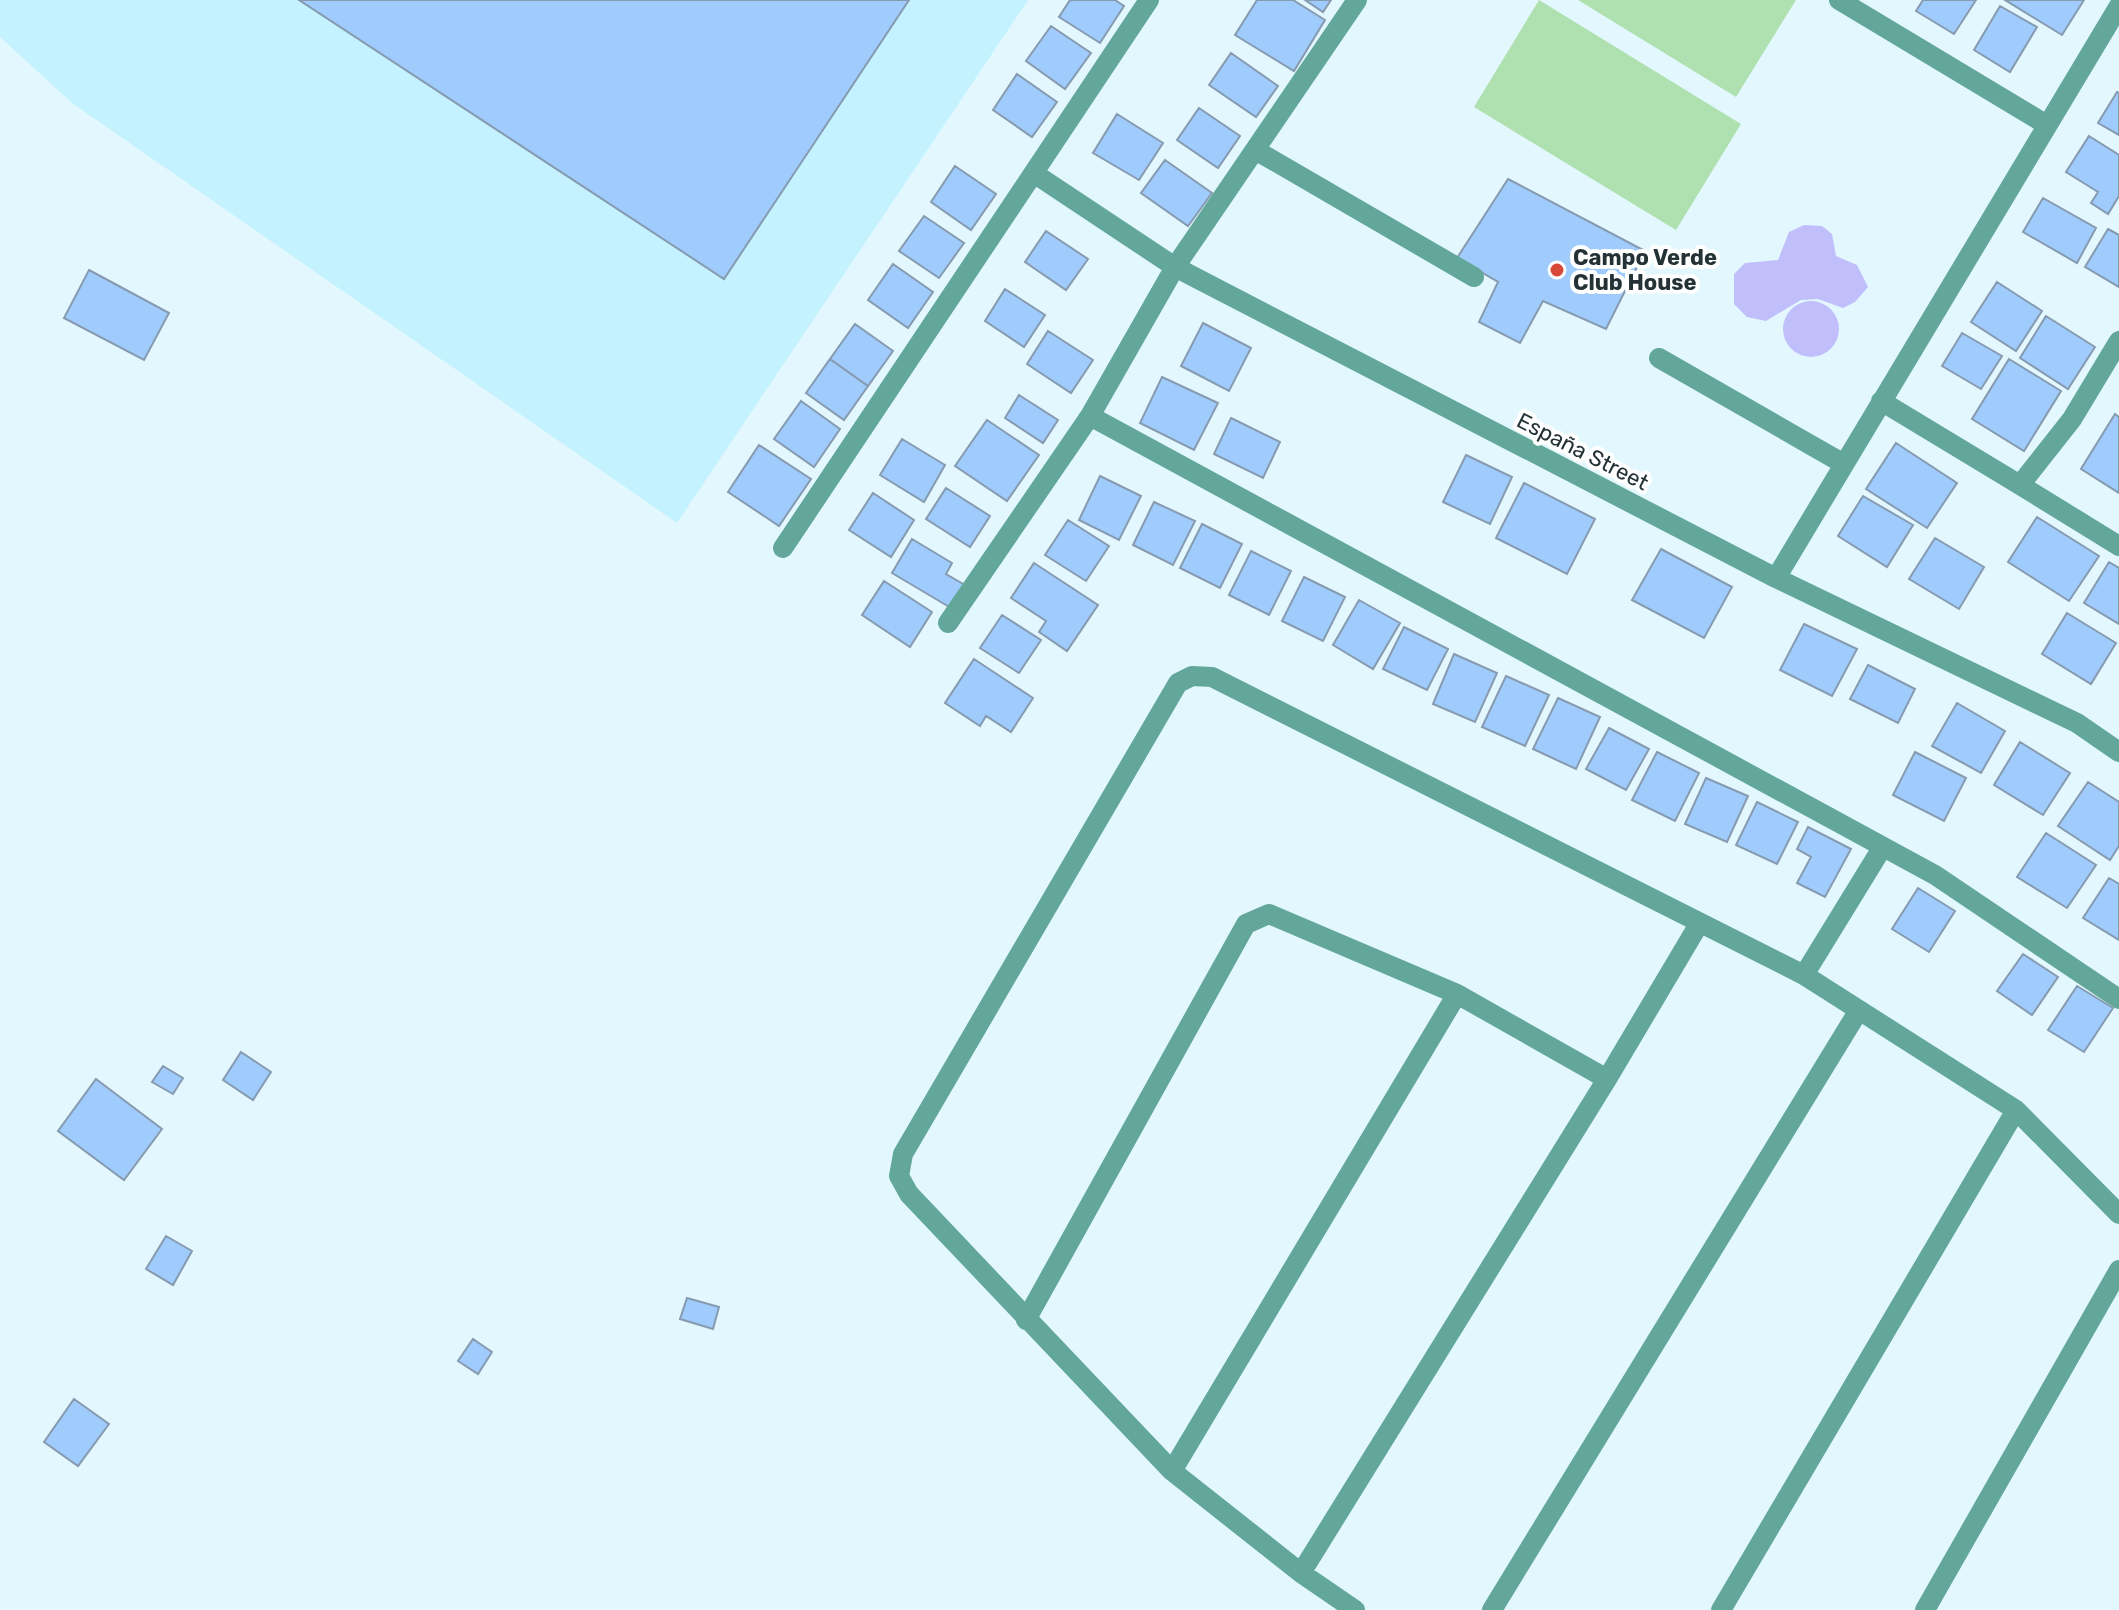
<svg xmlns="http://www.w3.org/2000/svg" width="2119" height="1610" viewBox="0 0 2119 1610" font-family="Rubik,sans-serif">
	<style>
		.built { fill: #c4f2fe }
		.green { fill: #afe0b0 }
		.water { fill: #c0bffb }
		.building { fill: #9fccfc; stroke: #869ab0; stroke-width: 2 }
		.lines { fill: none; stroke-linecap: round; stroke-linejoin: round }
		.minor { stroke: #62a79a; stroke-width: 20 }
		.poi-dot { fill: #d64938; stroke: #fff; stroke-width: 3 }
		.labels { text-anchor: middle; stroke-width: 8; stroke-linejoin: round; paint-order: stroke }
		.poi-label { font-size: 22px; font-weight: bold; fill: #243236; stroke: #fff; text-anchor: start }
		.street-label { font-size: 22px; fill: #243236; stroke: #fff }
	</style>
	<rect width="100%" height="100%" fill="#e3f8fe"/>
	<path class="built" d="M0 0H1028L677 523 72 103 0 37Z"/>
	<path class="green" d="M1539 0 1741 124 1676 230 1474 107Z
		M1578 0H1796L1736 97Z"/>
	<path class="water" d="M1804 225 1822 226 1832 234 1836 256 1857 265 1868 287 1855 302 1843 308 1818 299 1801 300 1766 321 1747 317 1734 304V274L1745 263 1778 260 1789 232Z
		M1783 329a28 28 0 1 1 56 0a28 28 0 1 1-56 0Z"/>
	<path class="building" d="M299 0H909L724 279Z
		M1070 0H1115L1124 6 1100 43 1059 17Z
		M1257 0H1293L1325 20 1294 71 1235 35Z
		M1305 0H1331L1323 12Z
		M1923 0H1976L1954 34 1916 11Z
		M2005 0H2084L2062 35Z
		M2000 6 2037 27 2010 72 1974 50Z
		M1051 26 1091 53 1065 89 1026 61Z
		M1231 53 1278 86 1256 117 1209 85Z
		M1017 74 1057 102 1032 137 993 110Z
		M2117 92 2119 93V135L2098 123Z
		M1199 108 1240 136 1218 168 1177 140Z
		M1117 114 1163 143 1139 180 1093 153Z
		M2089 136 2119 155V196L2108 214 2091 203 2098 192 2066 172Z
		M1165 160 1212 193 1188 226 1141 193Z
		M955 166 996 194 971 230 931 202Z
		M1508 179 1645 251 1606 329 1543 301 1520 343 1479 322 1498 282 1457 258Z
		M2043 198 2096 228 2077 263 2023 232Z
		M924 216 964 243 939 278 899 251Z
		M2108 229 2119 235V287L2085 267Z
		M1046 231 1088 259 1066 290 1025 262Z
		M893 264 933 292 908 328 868 300Z
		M89 270 169 313 144 360 64 318Z
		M1997 282 2042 311 2016 351 1971 322Z
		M1005 289 1045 315 1024 347 985 321Z
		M2046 316 2095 347 2068 389 2020 358Z
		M1203 323 1251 348 1229 391 1181 366Z
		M855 324 893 351 868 386 830 359Z
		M1048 331 1093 360 1071 393 1027 364Z
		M1962 333 2002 356 1981 389 1942 366Z
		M830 359 868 386 844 420 806 393Z
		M2009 359 2061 391 2024 451 1972 419Z
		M1162 377 1218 403 1194 450 1140 423Z
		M1019 395 1058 420 1043 443 1005 418Z
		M801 401 840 429 814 467 774 439Z
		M2115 414 2119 417V493L2081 469Z
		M1231 418 1280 442 1263 478 1214 454Z
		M987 420 1039 455 1007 501 955 466Z
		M902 439 945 465 924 502 880 475Z
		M1896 443 1957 483 1927 528 1866 489Z
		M759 445 811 479 779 526 728 492Z
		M1466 455 1512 477 1490 524 1443 502Z
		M1100 476 1141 496 1119 540 1079 520Z
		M1524 483 1595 519 1567 574 1496 538Z
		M946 488 990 516 970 547 926 519Z
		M873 493 914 520 891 557 849 530Z
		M1863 496 1913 525 1887 567 1838 536Z
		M1154 502 1195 521 1173 565 1133 545Z
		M2037 517 2099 556 2069 601 2008 562Z
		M1068 520 1109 546 1086 581 1045 555Z
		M1202 524 1242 544 1220 588 1180 568Z
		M1935 538 1984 567 1959 609 1909 579Z
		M912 539 952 563 946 574 965 585 951 608 892 573Z
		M1661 549 1732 587 1704 638 1632 600Z
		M1251 551 1291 571 1269 615 1229 595Z
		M2109 562 2119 568V624L2084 603Z
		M1034 563 1098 605 1067 651 1039 632 1046 621 1011 598Z
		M1304 577 1345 597 1323 641 1282 621Z
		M884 581 932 612 910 647 862 615Z
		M1359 600 1400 623 1373 669 1333 645Z
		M2067 613 2116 643 2091 684 2042 654Z
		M1002 615 1041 640 1019 673 980 648Z
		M1804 624 1857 649 1832 696 1780 670Z
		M1404 627 1448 649 1427 690 1383 669Z
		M1454 654 1497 673 1475 722 1433 704Z
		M974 659 1033 698 1011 732 986 716 980 726 945 703Z
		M1868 665 1915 689 1898 723 1850 699Z
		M1506 676 1549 695 1525 746 1482 727Z
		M1558 698 1600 717 1576 769 1533 749Z
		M1957 703 2005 731 1981 773 1932 746Z
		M1609 728 1649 749 1626 790 1586 769Z
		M2020 742 2070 773 2043 815 1994 785Z
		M1657 752 1699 773 1675 821 1632 800Z
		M1915 752 1966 778 1944 821 1893 795Z
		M1706 778 1748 796 1727 842 1685 824Z
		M2088 782 2119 802V846L2110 860 2058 826Z
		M1757 802 1798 822 1777 864 1736 845Z
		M1808 827 1851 849 1825 897 1797 883 1811 857 1797 849Z
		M2046 833 2096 865 2067 908 2017 877Z
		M2109 878 2119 884V940L2083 918Z
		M1918 888 1955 911 1929 952 1892 929Z
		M2023 954 2058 977 2032 1015 1997 991Z
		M2077 986 2113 1008 2084 1052 2048 1030Z
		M241 1052 271 1072 253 1100 223 1080Z
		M163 1066 183 1078 173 1094 152 1082Z
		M96 1079 162 1129 124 1180 58 1131Z
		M166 1236 192 1251 173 1285 146 1269Z
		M687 1298 719 1307 713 1329 680 1319Z
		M473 1339 492 1352 478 1374 458 1361Z
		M74 1399 109 1424 78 1466 44 1442Z"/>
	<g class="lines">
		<path class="minor" d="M1839 0 2047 125
			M1257 151 1474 277
			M1035 174 1175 267 1776 578 2077 723 2119 752
			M2119 341 2072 419 2020 485 2119 546
			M1659 358 1844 464
			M1881 401 2020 485
			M1090 416 1935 875 2119 999
			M783 548 1149 0
			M1776 578 2119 6
			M948 623 1090 416 1175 267 1357 0
			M1804 975 1882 848
			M1026 1320 1246 924 1269 914 1457 994 1607 1079
			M1172 1471 1457 994
			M1301 1573 1607 1079 1699 924
			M1355 1610 1301 1573 1172 1471 909 1194 899 1176 903 1154 1178 683 1192 676 1212 677 1804 975 2016 1110 2119 1214
			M1492 1610 1859 1010
			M1721 1610 2016 1110
			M1925 1610 2119 1270"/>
	</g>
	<circle class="poi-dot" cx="1557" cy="270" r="8"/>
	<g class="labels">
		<g class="poi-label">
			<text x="1573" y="265">Campo Verde<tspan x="1573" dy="25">Club House</tspan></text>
		</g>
		<g class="street-label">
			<text transform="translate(1583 451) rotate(27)" y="8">España Street</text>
		</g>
	</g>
</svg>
